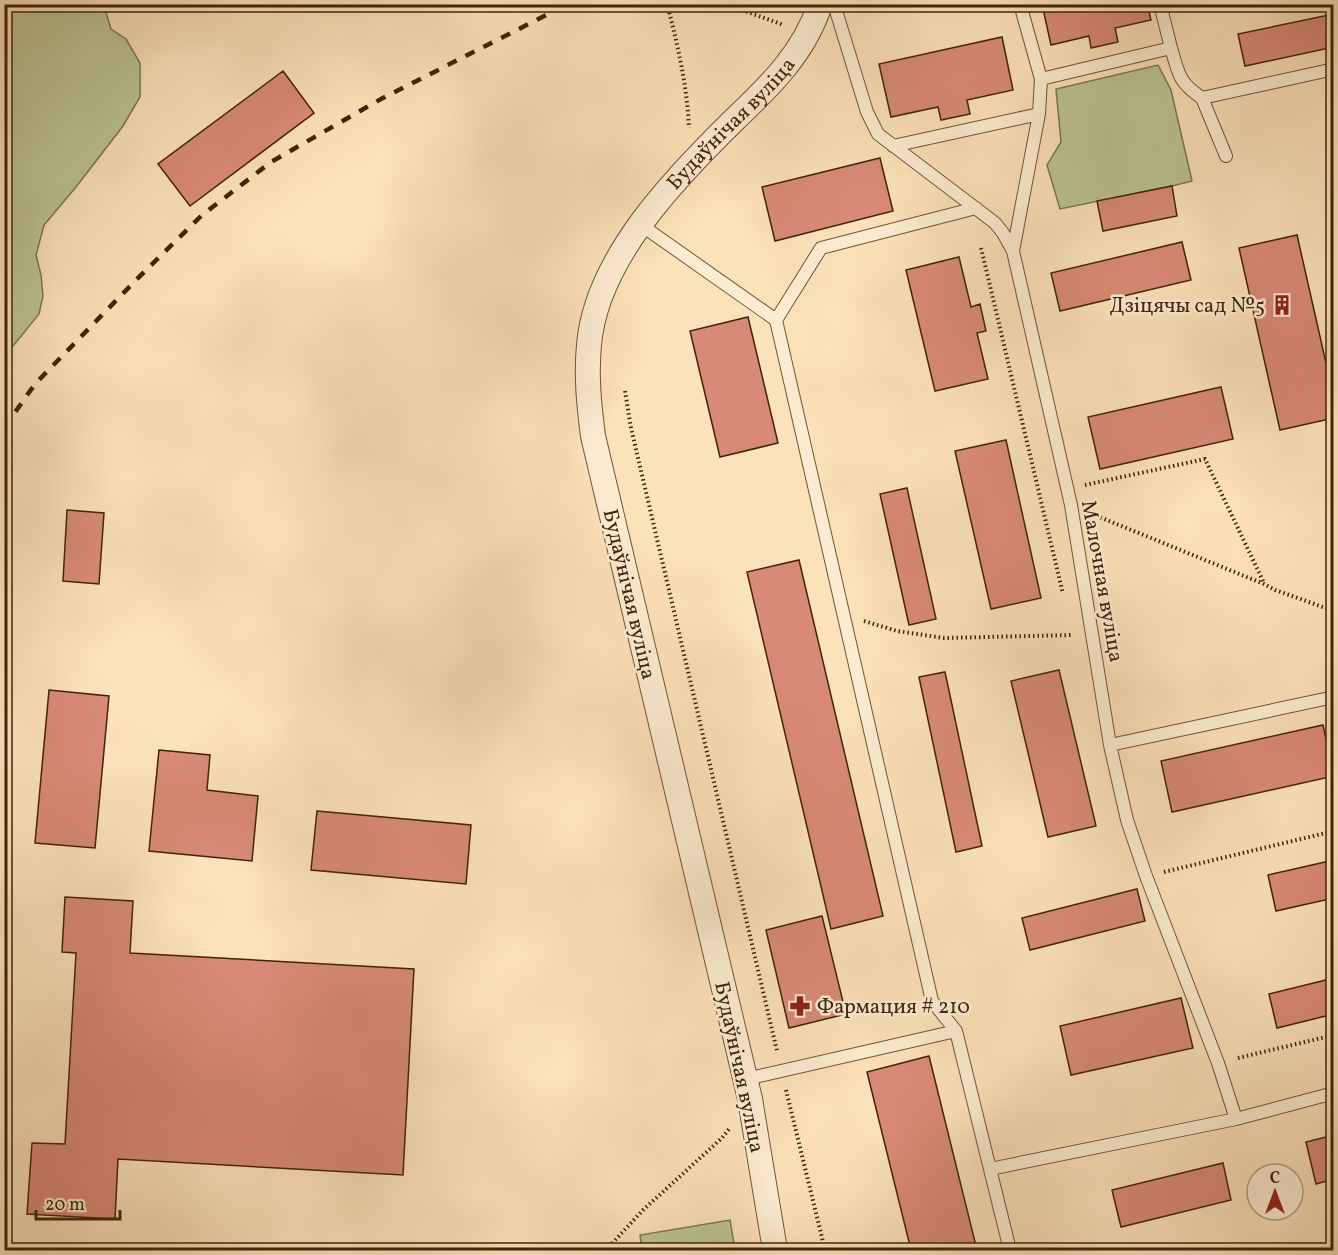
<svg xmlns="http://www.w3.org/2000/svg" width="1338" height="1255" viewBox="0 0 1338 1255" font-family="Vollkorn,serif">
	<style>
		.green { fill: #bbc492; stroke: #7e744e; stroke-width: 1.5 }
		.building { fill: #d98a76; stroke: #412309; stroke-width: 1.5 }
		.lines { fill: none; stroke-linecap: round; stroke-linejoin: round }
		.service-casing { stroke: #705335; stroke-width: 14 }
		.minor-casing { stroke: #705335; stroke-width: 26 }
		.path { stroke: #412309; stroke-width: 4; stroke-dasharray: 1.5 3; stroke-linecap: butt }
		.service { stroke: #fdecd2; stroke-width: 12 }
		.minor { stroke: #fdecd2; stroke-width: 24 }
		.rail { stroke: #412309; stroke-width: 4.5; stroke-dasharray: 10 10; stroke-linecap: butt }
		.labels { text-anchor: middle; stroke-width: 5; stroke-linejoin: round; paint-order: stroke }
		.street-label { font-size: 21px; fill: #412309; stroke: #fdecd2 }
		.poi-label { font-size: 21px; fill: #412309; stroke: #fdecd2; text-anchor: end }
	</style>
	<rect width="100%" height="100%" fill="#fce2b9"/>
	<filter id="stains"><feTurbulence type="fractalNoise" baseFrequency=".00333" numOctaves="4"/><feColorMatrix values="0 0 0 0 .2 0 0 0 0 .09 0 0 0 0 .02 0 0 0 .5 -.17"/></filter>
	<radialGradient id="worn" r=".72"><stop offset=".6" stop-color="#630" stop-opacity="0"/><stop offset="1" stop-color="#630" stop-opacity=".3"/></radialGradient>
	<path class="green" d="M5 4 104 5 111 29 126 39 140 63V97L123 126 76 187 44 225 36 255 41 275 43 296 39 314 5 356Z
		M1158 65 1171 90 1192 181 1172 186 1060 209 1047 165 1061 142 1056 89Z
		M730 1220 735 1250H642L640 1235Z"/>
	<path class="building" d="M1042 4H1147L1151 20 1115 28 1118 42 1091 48 1089 36 1051 45Z
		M1334 14V47L1245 66 1238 34Z
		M1002 37 1013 90 967 100 970 114 941 120 938 107 891 117 879 64Z
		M283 71 314 113 190 206 158 164Z
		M880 158 893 211 775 241 762 187Z
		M1172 186 1177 216 1103 231 1097 201Z
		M1297 235 1326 363 1334 361V418L1280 430 1239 248Z
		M1182 242 1191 280 1060 311 1051 273Z
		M959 257 971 307 980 304 986 331 977 333 988 379 935 391 906 270Z
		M748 317 778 443 720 457 690 331Z
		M1221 387 1233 439 1100 469 1088 417Z
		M1006 440 1041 598 991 609 955 451Z
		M907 488 936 619 909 625 880 494Z
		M67 510 104 513 99 584 63 581Z
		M799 560 883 916 831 929 747 572Z
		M1059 670 1096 826 1048 837 1011 681Z
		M945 672 982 846 956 852 919 677Z
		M49 690 109 696 95 848 35 843Z
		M1323 725 1334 776 1172 812 1161 761Z
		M159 750 210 755 207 790 258 796 252 861 149 851Z
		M317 811 471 825 466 884 311 870Z
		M1334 860V898L1276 911 1268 875Z
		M1137 889 1145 921 1030 950 1022 918Z
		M65 897 133 901 130 953 414 969 403 1175 118 1159 115 1219 27 1214 32 1143 65 1144 76 953 62 952Z
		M822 916 846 1014 789 1028 766 930Z
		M1334 978V1014L1277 1028 1269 994Z
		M1181 998 1193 1048 1071 1075 1060 1026Z
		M929 1056 977 1250H911L867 1072Z
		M1334 1135V1179L1316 1184 1306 1142Z
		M1223 1163 1231 1200 1121 1227 1112 1190Z"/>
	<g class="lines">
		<g class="service-casing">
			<path id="service" d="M834 4 867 112 878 134 995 223 1003 233 1013 251 1071 505 1110 745 1127 820 1146 876 1218 1063 1236 1119 1334 1093
				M1020 4 1041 79
				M1171 48C1179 74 1178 82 1202 98L1334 69
				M1202 98 1226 156
				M1039 114 1041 79 1171 48 1160 4
				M893 146 1039 114 1013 251
				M641 225 776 320 932 1001 956 1031
				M776 320 821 248 976 208
				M1110 745 1334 697
				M746 1079 956 1031 990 1169
				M1010 1250 990 1169 1236 1119"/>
		</g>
		<g class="minor-casing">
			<g id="minor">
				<path id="s1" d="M775 1250 750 1099 593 436C589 405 586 376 589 345 596 259 675 178 734 120 769 87 805 52 820 4"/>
			</g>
		</g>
		<path class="path" d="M667 4C678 45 687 86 689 128
			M725 4 784 25
			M981 248 1063 594
			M625 391 631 428 777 1051
			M1085 485 1205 459 1264 583
			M1092 514 1264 584 1275 590 1334 611
			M864 621 897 631 944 638 1072 635
			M1164 872 1334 831
			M1238 1058 1334 1035
			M786 1090 825 1250
			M606 1250 643 1210 722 1138 729 1129"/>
		<use href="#service" class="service"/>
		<use href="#minor" class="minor"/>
		<path class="rail" d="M4 428 35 384 136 280 201 216 271 162 381 99 568 4"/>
	</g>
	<defs>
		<g id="building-bare" transform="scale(1.62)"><path d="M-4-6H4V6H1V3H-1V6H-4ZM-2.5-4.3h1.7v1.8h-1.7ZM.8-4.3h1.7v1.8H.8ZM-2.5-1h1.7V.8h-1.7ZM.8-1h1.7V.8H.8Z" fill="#8f2418" stroke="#fdecd2" stroke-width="2.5" paint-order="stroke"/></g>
		<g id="pharmacy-bare" transform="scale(1.62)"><path d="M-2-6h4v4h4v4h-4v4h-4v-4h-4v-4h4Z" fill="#8f2418" stroke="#fdecd2" stroke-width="2.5" paint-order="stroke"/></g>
	</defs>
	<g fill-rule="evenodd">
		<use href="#building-bare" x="1282" y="305"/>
		<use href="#pharmacy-bare" x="800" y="1006"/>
	</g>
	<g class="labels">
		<g class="street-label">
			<text dy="7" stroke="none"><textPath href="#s1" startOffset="1194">Будаўнічая вуліца</textPath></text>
			<text transform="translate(1103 581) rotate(80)" y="7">Малочная вуліца</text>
			<text transform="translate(630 594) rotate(77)" y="7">Будаўнічая вуліца</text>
			<text transform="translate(740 1067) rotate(78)" y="7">Будаўнічая вуліца</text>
		</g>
		<g class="poi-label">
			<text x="1265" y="312">Дзіцячы сад №5</text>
			<text x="817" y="1013" text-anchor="start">Фармация # 210</text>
		</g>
	</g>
	<rect width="1338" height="1255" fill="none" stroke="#fce2b9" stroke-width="24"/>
	<rect x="6" y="6" width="1326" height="1243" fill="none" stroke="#412309" stroke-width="3"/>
	<rect x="12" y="12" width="1314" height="1231" fill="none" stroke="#412309" stroke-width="1.5"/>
	<g transform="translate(1275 1192)"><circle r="28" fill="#fdecd2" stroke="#b29c82" stroke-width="1.5"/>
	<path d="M0-4.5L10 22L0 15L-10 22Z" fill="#8f2418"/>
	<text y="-9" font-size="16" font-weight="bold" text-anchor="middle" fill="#412309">С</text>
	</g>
	<path d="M36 1210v9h84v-9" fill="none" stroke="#412309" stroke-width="3"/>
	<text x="45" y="1210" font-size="18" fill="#412309" stroke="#fdecd2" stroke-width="4.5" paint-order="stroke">20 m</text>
	<rect width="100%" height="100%" filter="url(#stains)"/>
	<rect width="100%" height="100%" fill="url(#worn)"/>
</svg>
